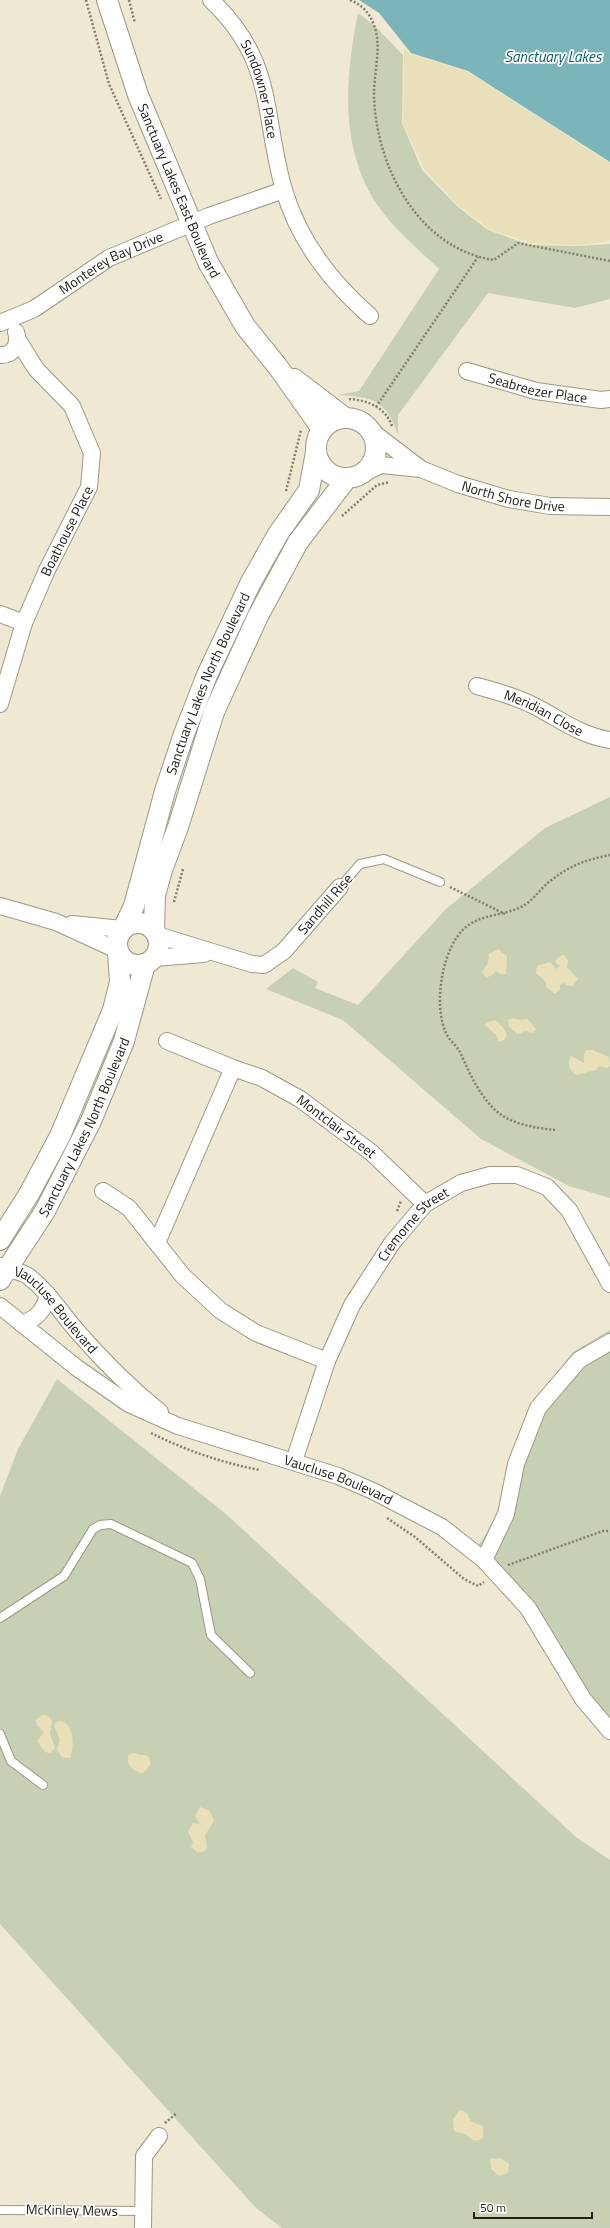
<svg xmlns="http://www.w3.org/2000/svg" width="610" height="2228" viewBox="0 0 610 2228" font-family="'Titillium Web',sans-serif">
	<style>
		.green { fill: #c7d0b3 }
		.sand { fill: #e9e0ba }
		.water { fill: #7bb5ba }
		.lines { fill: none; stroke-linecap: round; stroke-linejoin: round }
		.service-casing { stroke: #9d9883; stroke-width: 10 }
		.minor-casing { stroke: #9d9883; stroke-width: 18 }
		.tertiary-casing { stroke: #9d9883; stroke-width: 22 }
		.path { stroke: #817d6f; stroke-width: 2.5; stroke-dasharray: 2 2; stroke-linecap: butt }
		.service { stroke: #fff; stroke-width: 8 }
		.minor { stroke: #fff; stroke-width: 16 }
		.tertiary { stroke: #fff; stroke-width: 20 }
		.labels { text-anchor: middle; stroke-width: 3.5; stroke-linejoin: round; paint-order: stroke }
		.street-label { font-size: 14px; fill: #222018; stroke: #fff }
		.water-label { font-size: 15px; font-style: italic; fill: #055c62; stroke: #fff }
	</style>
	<rect width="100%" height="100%" fill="#efe9d3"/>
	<path class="green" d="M358 13 375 26 403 55 402 123 422 170 458 207 488 230 530 245 576 246 610 244V299L575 308 488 293 398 415V435C387 400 372 397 338 395L359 391 439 269C418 249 395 230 378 206 339 149 345 77 358 13Z
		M610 797V1198L569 1186 481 1139 343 1020 266 989 293 968 318 982 315 988 358 1005 446 909 545 828Z
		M610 1330V1728L528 1608 475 1551 500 1511 532 1405 573 1352Z
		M57 1379 226 1514 576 1837 610 1860V2228H282L256 2208 0 1924V1496L18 1449Z"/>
	<path class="sand" d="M404 47 410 54 468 72 610 163V240L598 243 575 245 530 243 489 229 459 206 424 169 403 123Z
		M498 949 507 956 506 974H501L496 971 491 976 486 977 482 972 488 963 489 954Z
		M561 955H564L568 960 567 967 578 979 573 986H569L563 983 560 985V989L555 994 546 987V982L536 973 537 966 550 962 556 969 560 966 555 962Z
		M513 1018 520 1020 528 1019 536 1029 532 1033 525 1031 518 1034 509 1027 508 1020Z
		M495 1020 502 1026 507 1034 504 1040 499 1042 496 1035 485 1025 488 1022Z
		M586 1050H592L609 1057 610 1066 607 1068 599 1066 596 1070 576 1075C570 1070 566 1064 571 1056L584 1063V1055Z
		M43 1715 48 1716 52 1721 50 1734 55 1748 50 1753 45 1752 37 1741 44 1732 37 1725 35 1720Z
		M61 1721C75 1726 74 1746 70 1758L62 1757 57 1750 60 1739 54 1726 56 1722Z
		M135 1753 139 1755H146C154 1761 150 1768 142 1773 132 1771 125 1764 129 1754Z
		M200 1807 210 1811 214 1821 205 1835 207 1847 205 1851 198 1853 191 1847 193 1843 188 1831 193 1823 200 1824 195 1816Z
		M460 2110C470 2112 467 2117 472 2122L483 2126V2137C474 2145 472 2138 465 2134 461 2132 458 2133 454 2131L453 2119Z
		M501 2158 509 2164 508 2173 499 2176 491 2169 490 2159Z"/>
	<path class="water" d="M359 0H610V162L468 71 411 53 379 13Z"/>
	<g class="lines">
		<g class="service-casing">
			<path id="service" d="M340 887 360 864 384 859 440 882
				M0 1618 64 1576 93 1529 100 1525 111 1524 192 1563 200 1579 211 1635 250 1673
				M0 1734 11 1761 43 1785
				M0 2210 144 2211"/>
		</g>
		<g class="minor-casing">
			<g id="minor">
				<path id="s1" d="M211 0C276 62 262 113 284 190 299 241 331 282 370 316"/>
				<path id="s2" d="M0 323 34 309 109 258 209 216 284 190"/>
				<path d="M0 355C13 356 20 344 16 332"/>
				<path id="s3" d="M467 371 536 391 601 400 610 399"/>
				<path id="s4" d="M370 430 421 469 458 484 509 499 550 506 610 507"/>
				<path d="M364 473 381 465 421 469"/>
				<path d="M0 614 24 623"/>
				<path id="s5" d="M477 686C499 692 520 698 540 709 564 722 583 736 610 740"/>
				<path id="s6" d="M0 704 24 623 47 570 89 487 92 453 72 406 36 369 18 340"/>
				<path d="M0 906 56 922 117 950"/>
				<path d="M72 924 122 929"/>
				<path d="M157 935 252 964 264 965 284 951 340 887"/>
				<path d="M154 958 204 954"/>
				<path id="s7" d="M167 1041 233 1068 262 1078 300 1099 372 1153 425 1204"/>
				<path d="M103 1191 129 1208 183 1276 221 1311 256 1333 327 1361"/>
				<path d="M157 1243 233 1068"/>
				<path id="s8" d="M0 1266C9 1272 20 1270 28 1276 48 1291 61 1313 77 1331 103 1361 129 1387 160 1412"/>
				<path id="s9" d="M0 1306 77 1368 129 1404 178 1426 338 1476 373 1491 442 1527 484 1560 528 1608 583 1699 610 1731"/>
				<path d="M22 1324C37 1318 44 1311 48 1295"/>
				<path id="s10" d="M294 1461 327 1361 352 1305 392 1243 425 1204 461 1183 490 1175H517L547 1187 569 1210 610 1284"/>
				<path d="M484 1560 506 1514 516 1464 538 1408 579 1360 610 1342"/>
				<path d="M143 2228 144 2156 159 2136"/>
			</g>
		</g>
		<g class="tertiary-casing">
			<g id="tertiary">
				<path id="s11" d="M107 0 138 95 208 262 245 326 278 367 322 429"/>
				<path d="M294 379 345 418"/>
				<circle cx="346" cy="448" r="30"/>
				<circle cx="138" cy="944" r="21"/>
				<path id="s12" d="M124 927 134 906 165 791 184 734 207 675 251 582 278 534 309 490 316 452"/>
				<path d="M154 929 155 895 162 870 178 827 214 712 258 616 298 542 347 478"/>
				<path d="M0 1240 29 1194 60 1136 113 1010 120 982 118 952"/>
				<path id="s13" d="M0 1280 45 1211 91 1121 124 1041 145 964"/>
			</g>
		</g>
		<path class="path" d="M86 0 109 84 161 199
			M129 0 135 23
			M350 0C362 5 369 12 374 25 382 46 374 72 374 94 375 165 418 249 494 260L518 243 610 261
			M349 399C368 400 386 408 392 426
			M376 407 478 257
			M286 491 301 430
			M342 516 377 485 390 482
			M450 887 505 914
			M174 902 183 869
			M555 1130C535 1128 509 1124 494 1109 478 1093 469 1072 460 1052 456 1045 449 1040 446 1033 434 1007 441 960 457 937 473 913 498 918 521 907 532 902 540 889 550 881 571 865 585 860 610 855
			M397 1211 401 1201
			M151 1433C185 1450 222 1463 260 1470
			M387 1518 415 1537 464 1579 478 1586 484 1582
			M508 1565 603 1531H610
			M165 2123 177 2113"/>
		<use href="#service" class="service"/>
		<use href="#minor" class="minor"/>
		<use href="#tertiary" class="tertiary"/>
	</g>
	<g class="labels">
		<g class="street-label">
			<text dy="5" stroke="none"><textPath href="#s1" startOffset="104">Sundowner Place</textPath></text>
			<text dy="5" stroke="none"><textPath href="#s11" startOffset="204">Sanctuary Lakes East Boulevard</textPath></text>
			<text dy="5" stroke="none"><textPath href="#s2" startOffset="127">Monterey Bay Drive</textPath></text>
			<text dy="5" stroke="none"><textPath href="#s3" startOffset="73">Seabreezer Place</textPath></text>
			<text dy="5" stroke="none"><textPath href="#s4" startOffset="161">North Shore Drive</textPath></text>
			<text dy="5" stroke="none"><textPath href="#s6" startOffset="186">Boathouse Place</textPath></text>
			<text dy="5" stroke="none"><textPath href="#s12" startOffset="258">Sanctuary Lakes North Boulevard</textPath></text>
			<text dy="5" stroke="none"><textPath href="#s5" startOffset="72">Meridian Close</textPath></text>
			<text transform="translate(325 904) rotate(-49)" y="5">Sandhill Rise</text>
			<text dy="5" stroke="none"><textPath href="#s13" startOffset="175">Sanctuary Lakes North Boulevard</textPath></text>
			<text dy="5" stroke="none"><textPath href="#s7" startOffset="191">Montclair Street</textPath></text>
			<text dy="5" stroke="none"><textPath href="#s10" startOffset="269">Cremorne Street</textPath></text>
			<text dy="5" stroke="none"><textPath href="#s8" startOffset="73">Vaucluse Boulevard</textPath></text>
			<text dy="5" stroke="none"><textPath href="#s9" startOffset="385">Vaucluse Boulevard</textPath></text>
			<text transform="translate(72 2210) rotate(1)" y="5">McKinley Mews</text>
		</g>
		<g class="water-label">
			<text x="553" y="62">Sanctuary Lakes</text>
		</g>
	</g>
	<path d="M474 2212v6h118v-6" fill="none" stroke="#222018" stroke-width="2"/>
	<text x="480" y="2212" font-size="12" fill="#222018" stroke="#ffffff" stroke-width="3" paint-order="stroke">50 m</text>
</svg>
